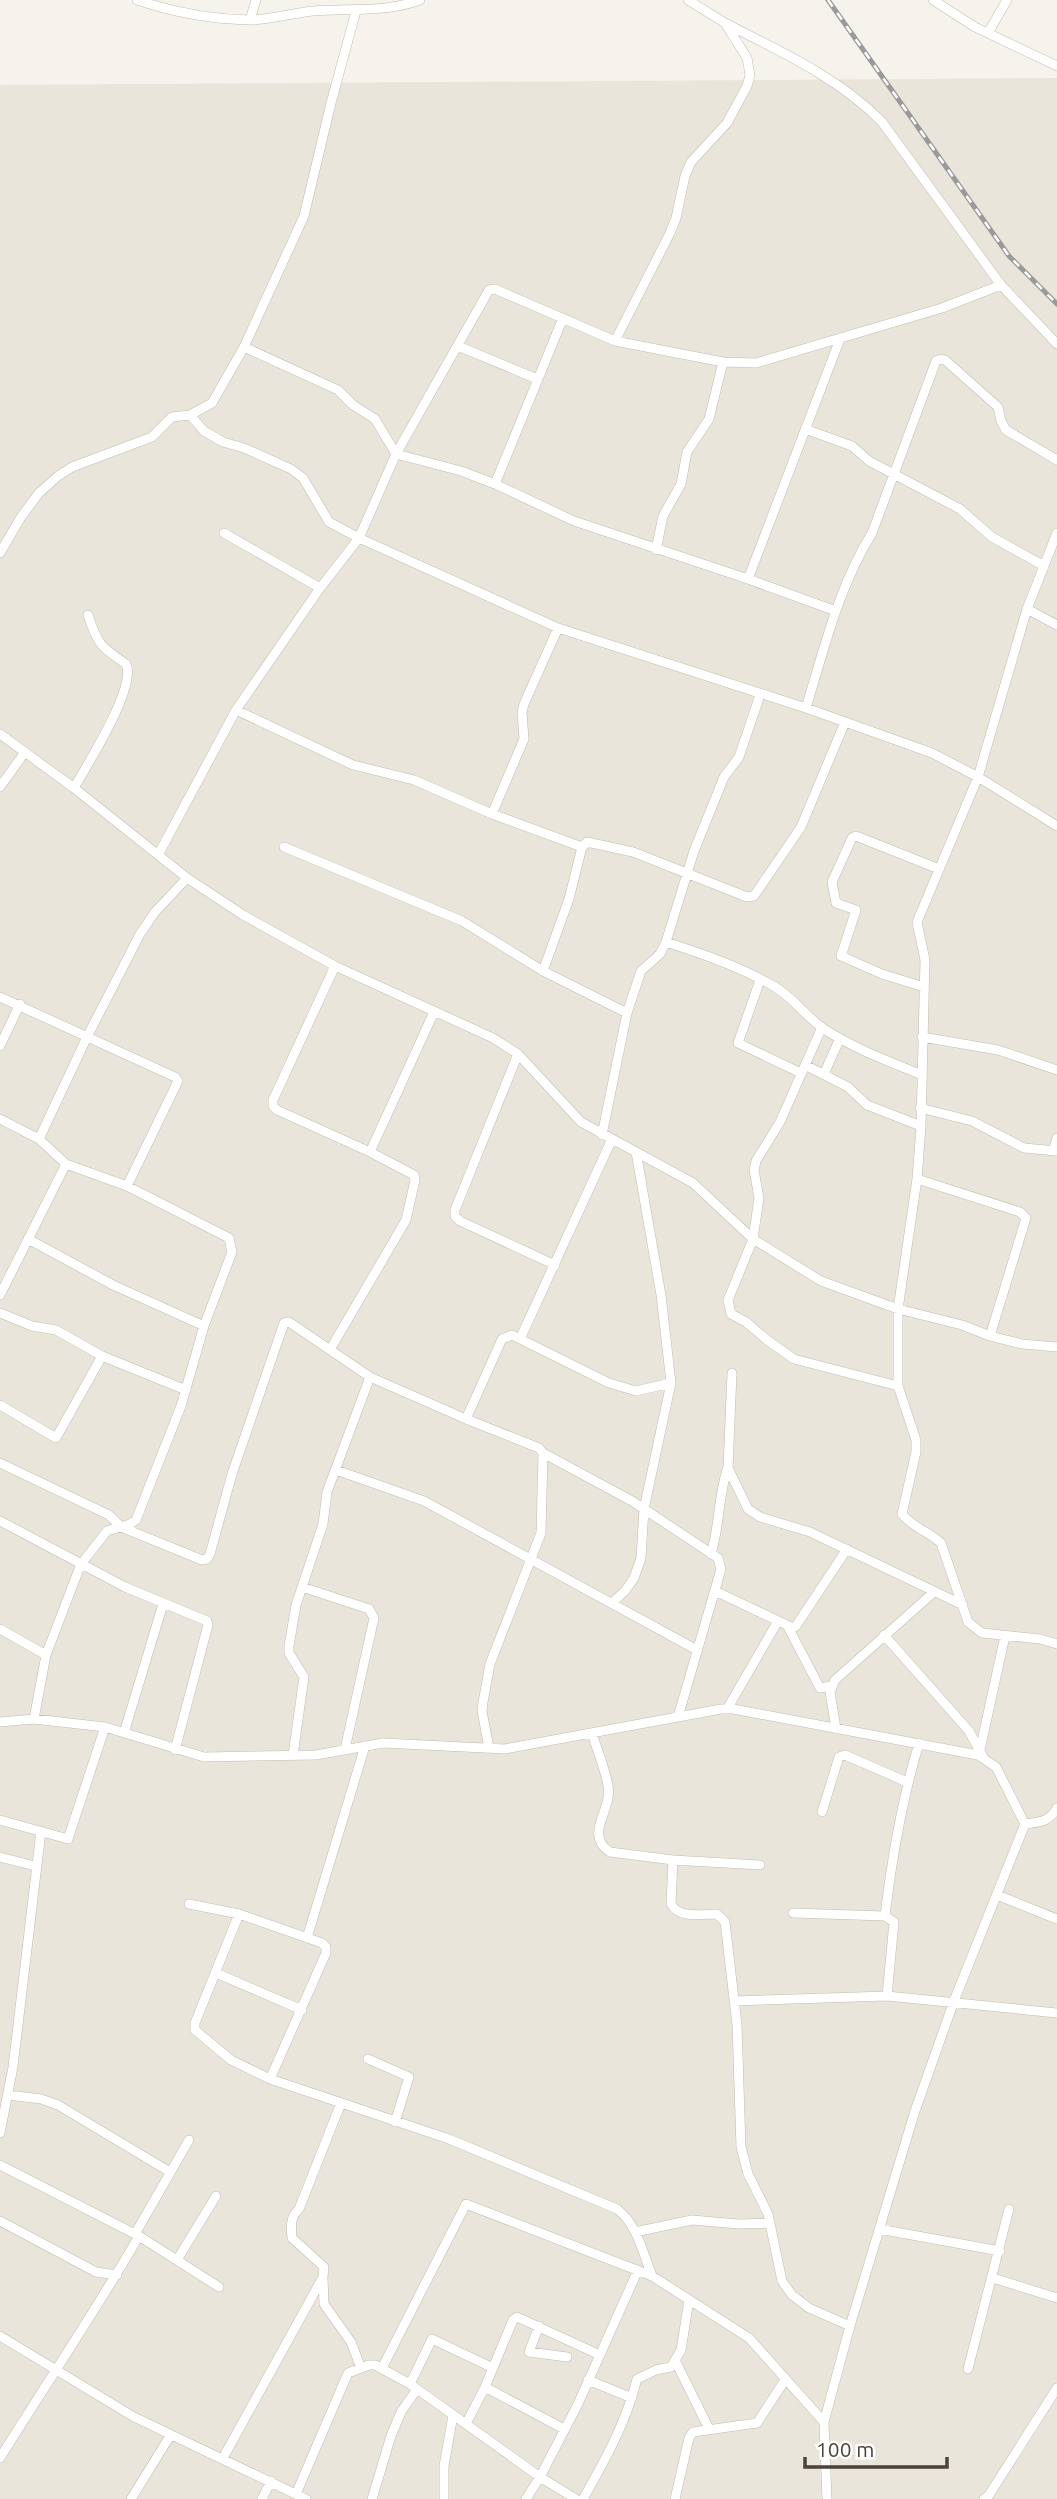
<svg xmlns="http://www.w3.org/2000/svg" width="1057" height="2499" viewBox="0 0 1057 2499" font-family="Ubuntu,sans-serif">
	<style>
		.residential { fill: #eae5da }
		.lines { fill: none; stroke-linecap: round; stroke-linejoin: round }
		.street-casing { stroke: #c2bbae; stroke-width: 10 }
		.street { stroke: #fff; stroke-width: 9 }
		.rail-casing { stroke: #9a9a9a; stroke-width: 5 }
		.rail { stroke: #fff; stroke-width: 2.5; stroke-dasharray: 8; stroke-linecap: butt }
	</style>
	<rect width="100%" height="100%" fill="#f6f3ec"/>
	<path class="residential" d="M1057 78V2499H0V85Z"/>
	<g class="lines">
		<g class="street-casing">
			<path id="street" d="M137 0C172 12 211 19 249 20 270 20 292 13 313 11 350 8 385 13 420 0
				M933 0 975 27 1057 66
				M250 20 256 0
				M725 23C781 52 838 77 882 122L1001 285 1057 344
				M988 33 1007 0
				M615 341 670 233 676 218 685 176 691 162 727 123 747 86 750 75 747 58 725 23 688 0
				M458 346 537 379
				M244 347 338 390 353 405 375 419 396 454 461 471 495 484 574 521 748 579 836 611
				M190 415 204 431 223 442 244 448 291 469 303 478 329 522 359 538 558 628 806 708 932 753 978 777 1057 826
				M805 429 852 446 869 461 960 509 992 537 1044 566
				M495 484 563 318
				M224 533 320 588
				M1057 533 1027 609 978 777 917 922 925 960 921 1126 917 1179 898 1309V1386L916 1440V1452L902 1514C912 1527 929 1532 941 1543L968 1622 982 1633 1040 1639 1057 1644
				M656 550 663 516 681 484 687 452 709 419 723 362
				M0 553 21 517 39 493 58 476 72 467 152 437 172 417 190 415 212 403 244 347 304 216 331 103 356 11
				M748 579 840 339
				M1027 609 1057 625
				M806 708C824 649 839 586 872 533L936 361 941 359 945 360 998 407 1001 421 1006 430 1057 460
				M236 710 353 765 414 780 492 814 582 847
				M0 734 74 788 187 878 243 915 335 966 493 1038 518 1054 581 1122 693 1183 753 1239 821 1281 898 1309 962 1325 990 1336 1022 1344 1057 1347
				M0 787 25 752
				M74 788C87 765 137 687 126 664 100 646 98 645 88 615
				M492 814 524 739 522 712 524 704 558 628
				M284 847 462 921 543 971 627 1013
				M158 855 236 710 320 588 359 538 396 454 489 290 495 289 615 341 723 362 756 363 942 308 1001 285
				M666 942C703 954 741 967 775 987 794 998 806 1017 824 1029 855 1049 888 1061 922 1075
				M543 971 569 899 582 847 587 842 633 852 747 897 754 896 801 827 845 722
				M760 980 738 1043 801 1073
				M924 987 882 974 841 956 856 910 836 903 832 882 852 838 856 836 939 869
				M0 997 175 1077 178 1081 127 1186
				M822 1027 780 1122 756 1161 754 1170 759 1198 753 1239 728 1300 731 1314 746 1322 767 1340 794 1359 898 1386
				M922 1037 998 1050 1057 1070
				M0 1046 20 1004
				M518 1054 455 1210V1216L460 1221 555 1265
				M805 1065 848 1087 867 1105 921 1126
				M824 1074 840 1038
				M920 1108 972 1121 1024 1148 1057 1151
				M0 1119 39 1139 66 1164 127 1186 229 1238 232 1252 204 1326 181 1406 136 1520 130 1524 107 1531 81 1564 46 1655 34 1719
				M602 1135 627 1013 641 971 660 954 666 942 694 851 724 777 739 757 760 695
				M39 1139 87 1037 140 934 155 912 187 878
				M1053 1151 1057 1138
				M370 1152 434 1012
				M917 1179 1020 1212 1026 1218 990 1336
				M28 1239 113 1285 204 1326
				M0 1295 66 1164
				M0 1313 32 1326 56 1330 102 1356 186 1390
				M520 1339 612 1139
				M331 1348 406 1220 415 1180 414 1175 370 1152 277 1110 273 1106V1100L335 966
				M732 1373 728 1468 748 1509 760 1517 810 1532 963 1605
				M0 1405 56 1438 102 1356
				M466 1419 502 1339 512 1335 609 1383 636 1391 671 1383
				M0 1463 109 1515 121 1527 202 1560 207 1559 210 1554 232 1474 284 1323 289 1322 370 1377 466 1419 539 1448 543 1453 632 1501 718 1558 721 1569 678 1717
				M336 1470 424 1501 697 1650
				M0 1521 125 1587 207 1621 208 1625 175 1750
				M711 1554C720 1525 718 1495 728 1467
				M302 1587 369 1609 374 1618 345 1749
				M715 1591 793 1628 796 1626 847 1549
				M613 1602 625 1591 634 1578 641 1558 644 1509 671 1383 661 1295 636 1152
				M788 1627 820 1688 831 1686
				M0 1629 46 1655
				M884 1635 969 1731 983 1757
				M727 1709 778 1621
				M0 1722 34 1719 105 1727 204 1757 316 1755 383 1743 505 1749 721 1709H733L978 1755 996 1767 1025 1824
				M836 1729 830 1692 835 1680 934 1592
				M124 1733 163 1604
				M592 1733C597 1750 605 1768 608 1786 613 1810 583 1834 610 1852L673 1860 760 1865
				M489 1748 482 1711 483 1702 490 1664 541 1533 543 1453
				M980 1750 1005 1636
				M293 1755 304 1677 289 1653V1646L296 1605 323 1524 327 1492 370 1377
				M822 1812 839 1757 845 1755 907 1782
				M0 1820 68 1839 105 1727
				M1025 1824C1039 1822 1050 1822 1057 1808
				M0 1857 35 1866
				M673 1860 671 1904C679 1919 702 1914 717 1914L725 1922 737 2025 741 2147 748 2174 768 2214 782 2281 792 2295 809 2308 850 2326
				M997 1895 1057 1919
				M189 1904 239 1914 322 1943 326 1947V1953L270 2079
				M793 1913 885 1916 894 1922 887 1996
				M239 1914 195 2023V2030L231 2060 270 2079 449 2139 617 2209C637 2224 643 2253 652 2276
				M885 1916C892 1857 902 1800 919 1743
				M307 1938 365 1746
				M216 1973 302 2010
				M735 2001 887 1996 1057 2013
				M368 2059 409 2077 395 2122
				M8 2095 41 2099 58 2105 170 2172
				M0 2133 13 2067 41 1831
				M0 2165 139 2236 219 2287
				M0 2221 96 2272 117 2275
				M879 2229 1000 2251
				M635 2232 692 2220 738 2224 770 2223
				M135 2234 189 2140
				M177 2260 216 2196
				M323 2278 324 2304 351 2342 361 2368
				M993 2278 1057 2298
				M539 2326 529 2352 567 2357
				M0 2336 134 2417 306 2499
				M675 2360 709 2429
				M382 2368 466 2204 652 2276 749 2338 824 2422
				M968 2369 1009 2209
				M588 2380 632 2398
				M410 2384 432 2339 493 2368
				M485 2387 564 2429
				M466 2424 485 2387 513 2320 517 2317 600 2355
				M0 2458C46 2384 95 2312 139 2236
				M223 2458 323 2277 324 2267 292 2238C291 2226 290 2217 299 2209L341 2103
				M296 2494 348 2373 369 2365H375L410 2384 540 2477 526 2499
				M131 2499 170 2436
				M262 2499 271 2481
				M372 2499 391 2436 401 2412 417 2389
				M444 2499V2466L453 2415
				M576 2499 540 2477 578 2404 638 2270
				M583 2499C605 2460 626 2423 637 2379L656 2370 671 2367 681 2350 689 2300
				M675 2499 689 2438 693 2432 757 2423 785 2380
				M827 2499 824 2422 850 2326 915 2111 954 2001 1025 1824
				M984 2499 989 2495 1057 2388"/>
		</g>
		<use href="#street" class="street"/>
		<g class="rail-casing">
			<path id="rail" d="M828 0 1009 256 1057 304"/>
		</g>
		<use href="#rail" class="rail"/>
	</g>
	<path d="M805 2457v10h142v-10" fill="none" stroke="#4b4439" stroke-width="3.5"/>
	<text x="816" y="2457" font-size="21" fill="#4b4439" stroke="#ffffff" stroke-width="5" paint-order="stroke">100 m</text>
</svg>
